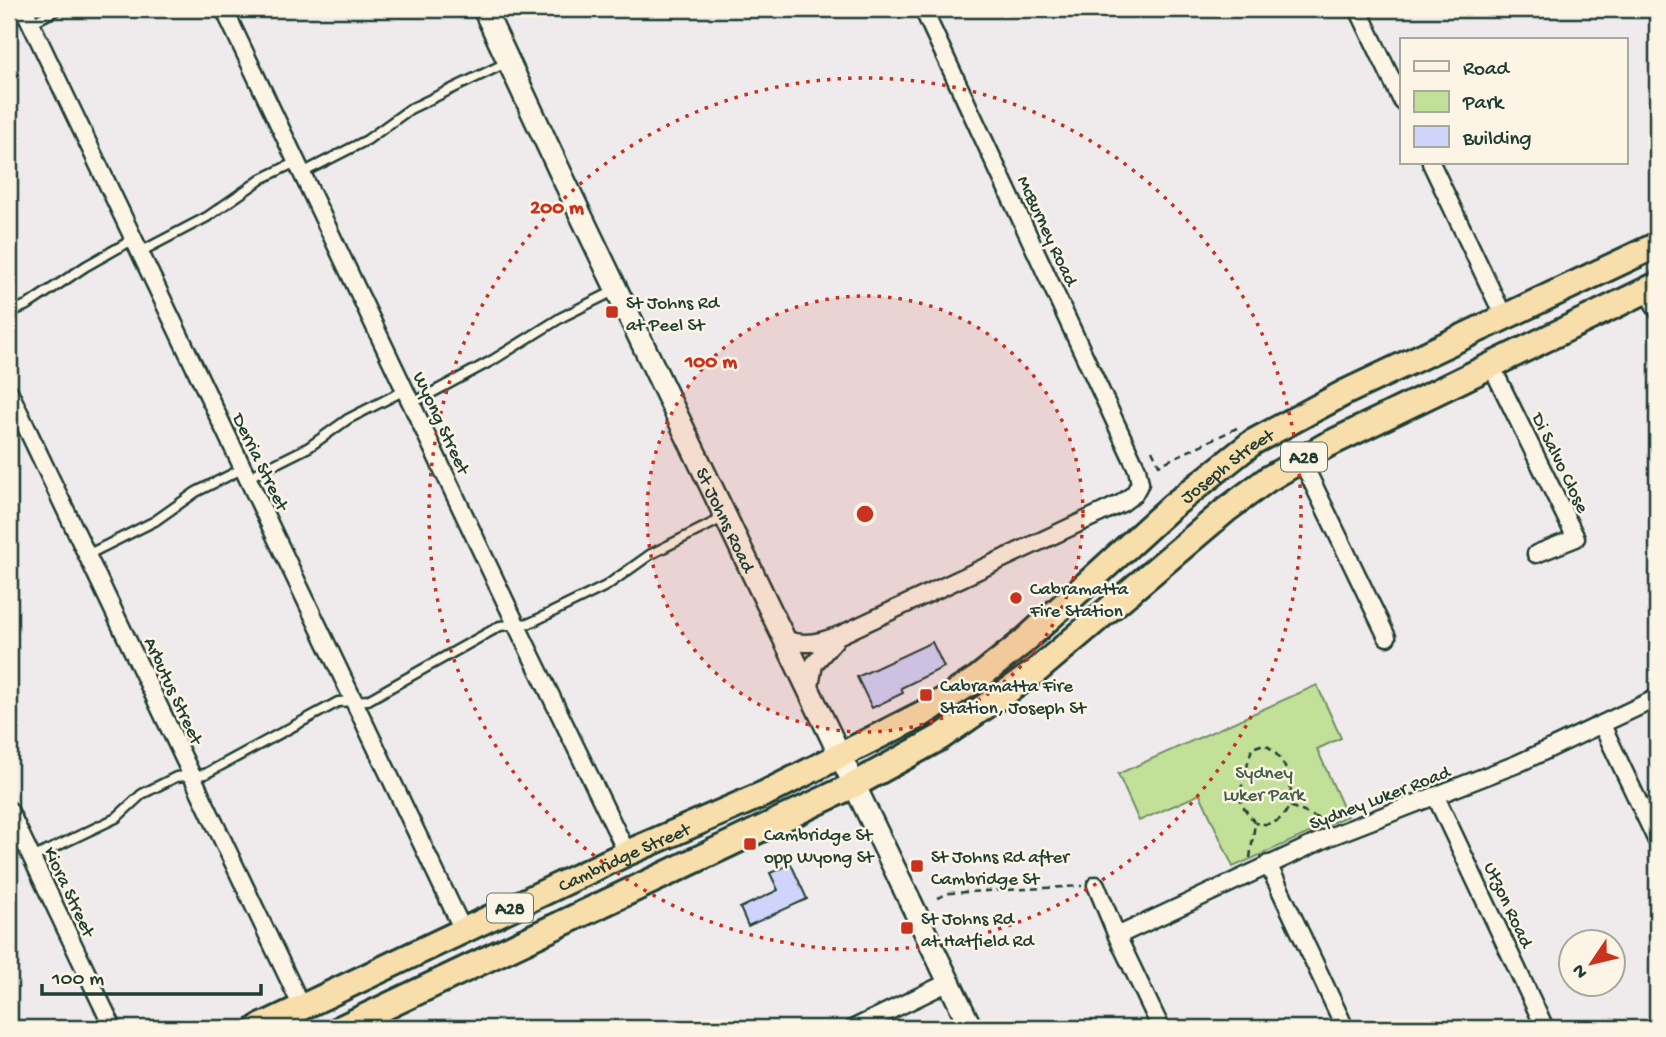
<svg xmlns="http://www.w3.org/2000/svg" width="1666" height="1037" viewBox="0 0 1666 1037" font-family="'Gochi Hand',sans-serif">
	<style>
		.green { fill: #c3e098; stroke: #718e66; stroke-width: 2 }
		.building { fill: #d0d4fc; stroke: #1f3d34; stroke-width: 2 }
		.lines { fill: none; stroke-linecap: round; stroke-linejoin: round }
		.service-casing { stroke: #1f3d34; stroke-width: 13 }
		.minor-casing { stroke: #1f3d34; stroke-width: 21 }
		.secondary-casing { stroke: #1f3d34; stroke-width: 26 }
		.trunk-casing { stroke: #1f3d34; stroke-width: 30 }
		.path { stroke: #1f3d34; stroke-width: 2.5; stroke-dasharray: 7 5; stroke-linecap: butt }
		.service { stroke: #fcf5e5; stroke-width: 8 }
		.minor { stroke: #fcf5e5; stroke-width: 16 }
		.secondary { stroke: #fcf5e5; stroke-width: 21 }
		.trunk { stroke: #f8deab; stroke-width: 24 }
		.ring { fill: none; stroke: #c8321e; stroke-width: 3.5; stroke-dasharray: 3.5 7 }
		.poi-dot { fill: #c8321e; stroke: #fcf5e5; stroke-width: 2.5 }
		.labels { text-anchor: middle; stroke-width: 5; stroke-linejoin: round; paint-order: stroke }
		.shield { fill: #fcf5e5; stroke: #617469; stroke-width: 2 }
		.shield-label { font-size: 18px; font-weight: bold; fill: #1f3d34 }
		.street-label { font-size: 19px; fill: #1f3d34; stroke: #fcf5e5 }
		.poi-label { font-size: 19px; fill: #1f3d34; stroke: #fcf5e5; text-anchor: start }
		.park-label { font-size: 19px; fill: #405e48; stroke: #fcf5e5 }
		.centre { fill: #c8321e; stroke: #fcf5e5; stroke-width: 3.5 }
		.ring-label { font-size: 21px; text-anchor: middle; font-weight: bold; fill: #c8321e; stroke: #fcf5e5; stroke-width: 5; stroke-linejoin: round; paint-order: stroke }
	</style>
	<rect width="100%" height="100%" fill="#efebec"/>
	<filter id="ink" filterUnits="userSpaceOnUse"><feTurbulence type="fractalNoise" baseFrequency=".0143" numOctaves="2"/><feDisplacementMap in="SourceGraphic" scale="14" xChannelSelector="R" yChannelSelector="G"/><feConvolveMatrix kernelMatrix="1 2 1 2 8 2 1 2 1" color-interpolation-filters="sRGB"/></filter>
	<g filter="url(#ink)">
		<path class="green" d="M1317 685 1341 738 1317 749 1347 816 1233 867 1200 794 1139 821 1118 774Z"/>
		<path class="building" d="M932 642 944 667 901 688 903 693 872 708 857 677Z
			M791 864 807 899 748 926 740 908 778 890 770 873Z"/>
		<g class="lines">
			<g class="service-casing">
				<path id="service" d="M9 20 26 12
					M31 23 59 9
					M302 173 367 140 410 109 508 62
					M140 252 207 217 263 178 296 162
					M9 313 29 304 86 266 134 239
					M411 404 493 360 562 317 616 290
					M247 478 309 447 348 419 405 390
					M87 555 155 521 196 492 242 469
					M32 858 116 818 142 794 176 777 205 774 338 702 368 700 500 626 530 623 606 586 651 554 725 517"/>
			</g>
			<g class="minor-casing">
				<path id="minor" d="M24 9 463 930
					M224 9 516 624 627 853
					M1358 9 1402 101
					M1431 163 1504 317
					M1647 290 1657 310
					M1491 365 1576 538 1536 554
					M9 391 302 1007
					M1301 459 1387 637
					M784 639C805 647 822 642 842 634L1122 503 1134 494 1140 483 1137 469 923 9
					M809 692 814 664 835 640
					M1602 725 1657 841
					M1436 797 1545 1028
					M9 810 113 1028
					M1268 864 1345 1028
					M1096 885 1117 936 1161 1028
					M1117 936 1329 837 1517 764 1657 698
					M854 1028 949 982"/>
			</g>
			<g class="secondary-casing">
				<g id="secondary">
					<path id="s1" d="M484 9 562 176 971 1028"/>
				</g>
			</g>
			<g class="trunk-casing">
				<g id="trunk">
					<path id="s2" d="M258 1028 627 853 766 793 922 714 978 678 1023 642 1171 507 1253 442 1346 392 1657 245"/>
					<path d="M341 1028 854 785 941 737 1035 672 1226 510 1268 479 1325 446 1657 285"/>
				</g>
			</g>
			<path class="path" d="M1152 450 1159 465 1237 428
				M1290 806 1320 819 1323 824
				M1250 858 1255 823 1244 808 1239 797 1252 748 1264 744C1300 764 1302 833 1255 823
				M937 898 950 893 1082 886"/>
			<use href="#service" class="service"/>
			<use href="#minor" class="minor"/>
			<use href="#secondary" class="secondary"/>
			<use href="#trunk" class="trunk"/>
		</g>
	</g>
	<circle cx="865" cy="514" r="218" fill="#c8321e" fill-opacity=".12"/>
	<g class="ring">
		<circle cx="865" cy="514" r="218"/>
		<circle cx="865" cy="514" r="436"/>
	</g>
	<g class="poi-dot">
		<rect x="605" y="305" width="14" height="14" rx="3.5"/>
		<circle cx="1016" cy="598" r="7"/>
		<rect x="919" y="688" width="14" height="14" rx="3.5"/>
		<rect x="743" y="837" width="14" height="14" rx="3.5"/>
		<rect x="910" y="859" width="14" height="14" rx="3.5"/>
		<rect x="900" y="921" width="14" height="14" rx="3.5"/>
	</g>
	<g class="labels">
		<g class="shield">
			<rect x="1281" y="442.5" width="46" height="29" rx="5"/>
			<rect x="487" y="893.5" width="46" height="29" rx="5"/>
		</g>
		<g class="shield-label">
			<text x="1304" y="463">A28</text>
			<text x="510" y="914">A28</text>
		</g>
		<g class="street-label">
			<text transform="translate(1049 230) rotate(65)" y="7">McBurney Road</text>
			<text transform="translate(443 422) rotate(65)" y="7">Wyong Street</text>
			<text transform="translate(262 461) rotate(64)" y="7">Derria Street</text>
			<text transform="translate(1562 462) rotate(64)" y="7">Di Salvo Close</text>
			<text dy="7" stroke="none"><textPath href="#s2" startOffset="1129">Joseph Street</textPath></text>
			<text dy="7" stroke="none"><textPath href="#s1" startOffset="565">St Johns Road</textPath></text>
			<text transform="translate(175 690) rotate(65)" y="7">Arbutus Street</text>
			<text transform="translate(1379 796) rotate(-21)" y="7">Sydney Luker Road</text>
			<text dy="7" stroke="none"><textPath href="#s2" startOffset="404">Cambridge Street</textPath></text>
			<text transform="translate(71 891) rotate(65)" y="7">Kiora Street</text>
			<text transform="translate(1510 904) rotate(65)" y="7">Utzon Road</text>
		</g>
		<g class="poi-label">
			<text x="626" y="308">St Johns Rd<tspan x="626" dy="22">at Peel St</tspan></text>
			<text x="1030" y="594">Cabramatta<tspan x="1030" dy="22">Fire Station</tspan></text>
			<text x="940" y="691">Cabramatta Fire<tspan x="940" dy="22">Station, Joseph St</tspan></text>
			<text x="764" y="840">Cambridge St<tspan x="764" dy="22">opp Wyong St</tspan></text>
			<text x="931" y="862">St Johns Rd after<tspan x="931" dy="22">Cambridge St</tspan></text>
			<text x="921" y="924">St Johns Rd<tspan x="921" dy="22">at Hatfield Rd</tspan></text>
		</g>
		<g class="park-label">
			<text x="1264" y="778">Sydney<tspan x="1264" dy="22">Luker Park</tspan></text>
		</g>
	</g>
	<circle cx="865" cy="514" r="10" class="centre"/>
	<g class="ring-label">
		<text x="557" y="213">200 m</text>
		<text x="711" y="367">100 m</text>
	</g>
	<rect width="1666" height="1037" fill="none" stroke="#fcf5e5" stroke-width="35"/>
	<rect x="18" y="18" width="1631" height="1002" fill="none" stroke="#1f3d34" stroke-width="2.5" filter="url(#ink)"/>
	<rect x="1400" y="38" width="228" height="126" fill="#fcf5e5" stroke="#a4ab9e" stroke-width="2"/>
	<rect x="1414" y="61" width="35" height="10" fill="#fcf5e5" stroke="#a4ab9e" stroke-width="2"/>
	<text x="1463" y="74" font-size="21" fill="#1f3d34">Road</text>
	<rect x="1414" y="91" width="35" height="21" fill="#c3e098" stroke="#a4ab9e" stroke-width="2"/>
	<text x="1463" y="108" font-size="21" fill="#1f3d34">Park</text>
	<rect x="1414" y="126" width="35" height="21" fill="#d0d4fc" stroke="#a4ab9e" stroke-width="2"/>
	<text x="1463" y="144" font-size="21" fill="#1f3d34">Building</text>
	<g transform="translate(1592 963) rotate(235)"><circle r="33" fill="#fcf5e5" stroke="#a4ab9e" stroke-width="2"/>
	<path d="M0-5L12 26L0 18L-12 26Z" fill="#c8321e"/>
	<text y="-10" font-size="19" font-weight="bold" text-anchor="middle" fill="#1f3d34">N</text>
	</g>
	<path d="M42 984v10h219v-10" fill="none" stroke="#1f3d34" stroke-width="3.5"/>
	<text x="52" y="984" font-size="21" fill="#1f3d34" stroke="#fcf5e5" stroke-width="5" paint-order="stroke">100 m</text>
</svg>
